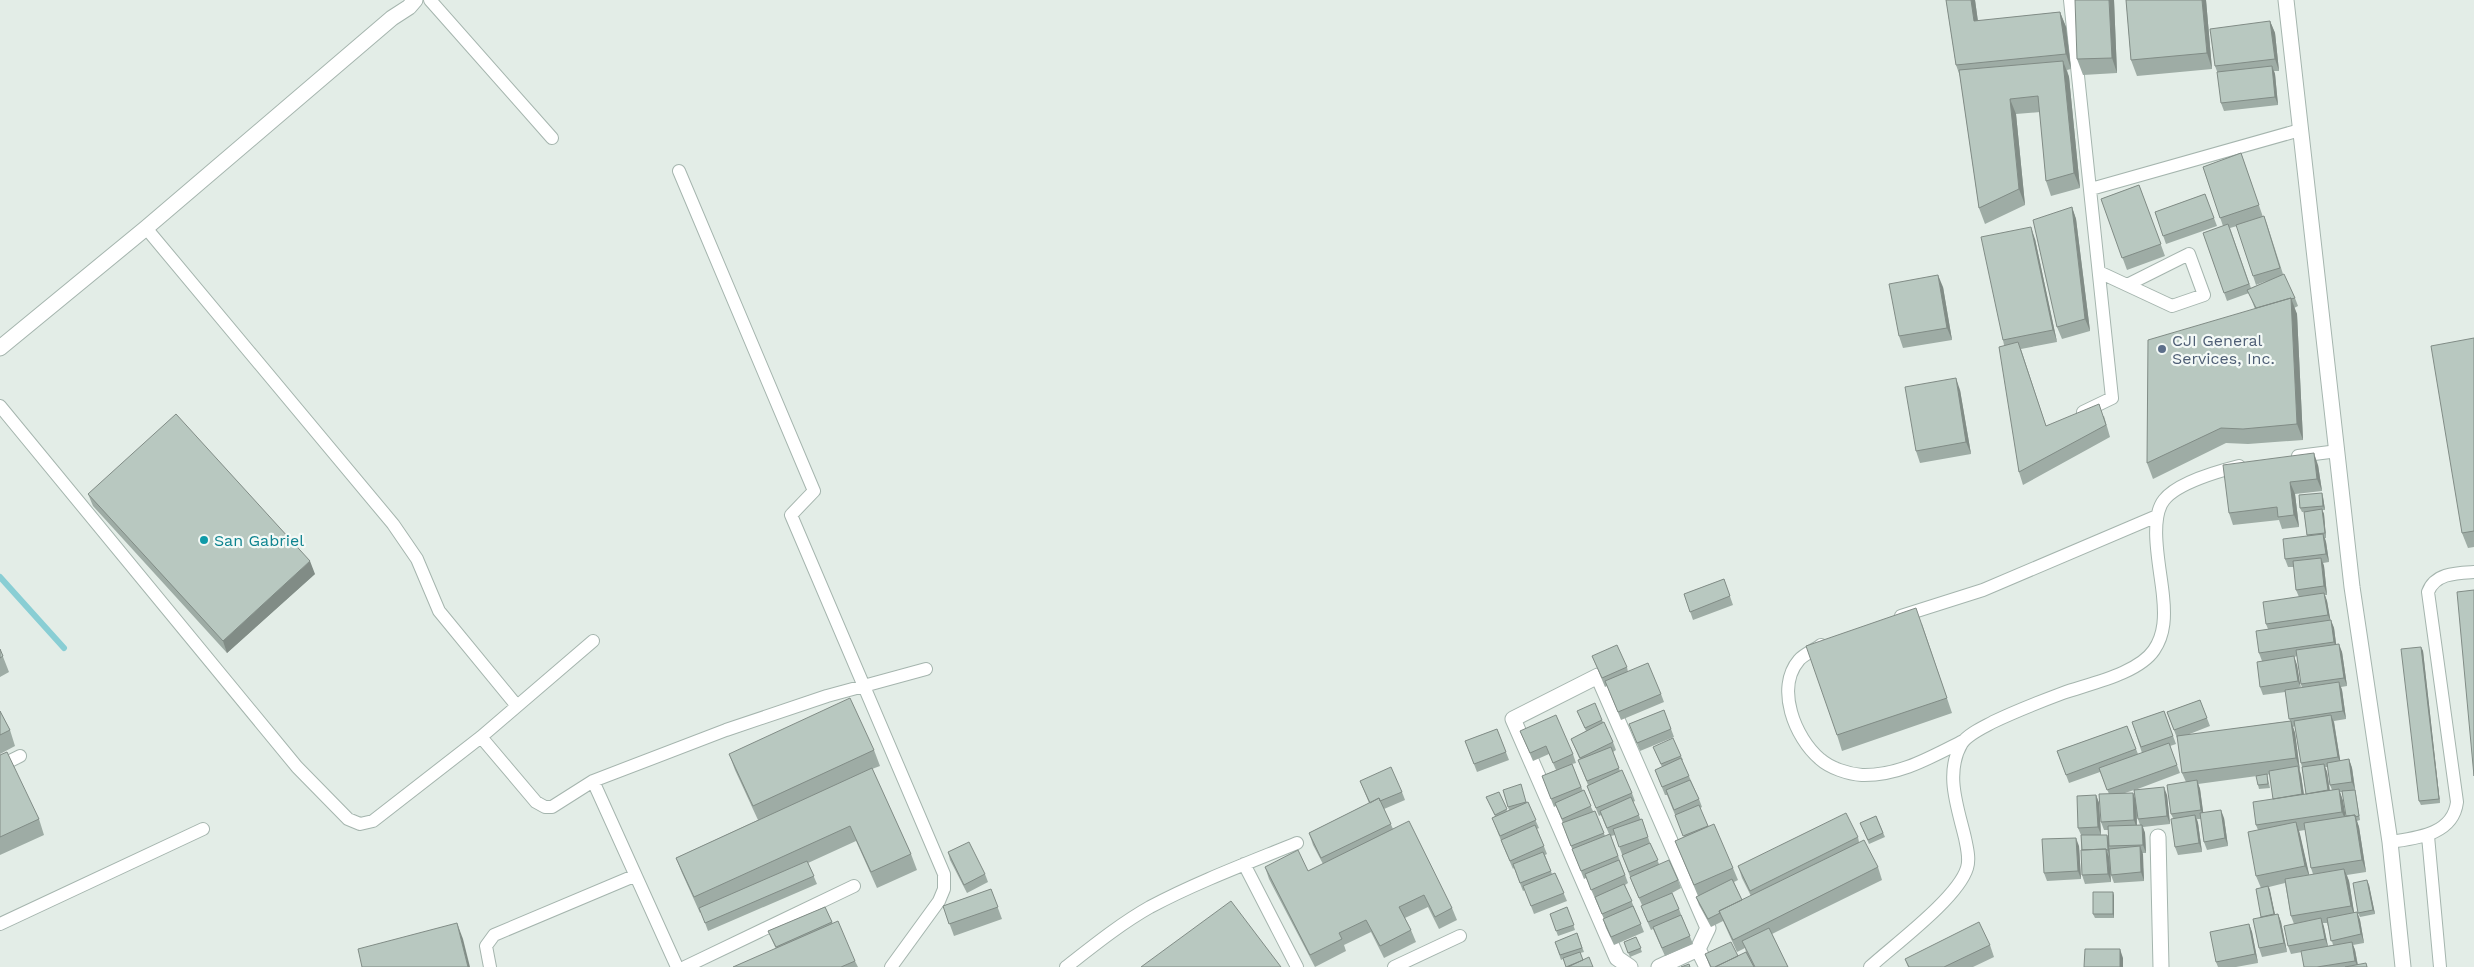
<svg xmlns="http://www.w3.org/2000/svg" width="2474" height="967" viewBox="0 0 2474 967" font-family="'Work Sans',sans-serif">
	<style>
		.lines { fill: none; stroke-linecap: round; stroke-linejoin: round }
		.stream { stroke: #89ced4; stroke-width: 6 }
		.lane-casing { stroke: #a5b5ae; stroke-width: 14 }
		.street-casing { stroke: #a5b5ae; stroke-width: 17 }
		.lane { stroke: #fff; stroke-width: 12 }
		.street { stroke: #fff; stroke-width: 15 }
		.wall { fill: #9eaca5; fill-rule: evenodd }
		.shaded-wall { fill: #818c86 }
		.building { fill: #b8c8c0; stroke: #818c86 }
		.service-dot { fill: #5c6f8a; stroke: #f3f9f6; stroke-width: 2 }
		.culture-dot { fill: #0f9aa8; stroke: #f3f9f6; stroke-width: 2 }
		.labels { text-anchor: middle; stroke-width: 4.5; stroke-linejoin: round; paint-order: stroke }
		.service-label { font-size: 16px; fill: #4e5e75; stroke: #f3f9f6; text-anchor: start }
		.culture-label { font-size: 16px; fill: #0d838f; stroke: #f3f9f6; text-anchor: start }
	</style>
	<rect width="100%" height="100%" fill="#e3ede7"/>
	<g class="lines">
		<path class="stream" d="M0 577 64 648"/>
		<g class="lane-casing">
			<path id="lane" d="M430 0 552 138
				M2070 0 2112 398 2083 412
				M679 171 814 491 791 515 944 874V889L939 901 891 967
				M2091 189 2300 130
				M146 228 393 524 417 559 439 611 517 706
				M2099 272 2172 306 2204 295 2189 254 2127 285
				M0 406 297 767 348 819 360 824 373 821 481 737 593 641
				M2298 456 2338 451
				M1901 616 1983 590 2157 516
				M1821 645C1815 650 1804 654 1799 660 1775 688 1795 738 1820 759 1830 768 1848 774 1862 775 1899 776 1931 757 1963 741
				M481 737 536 802 545 807H552L593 781 726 730 827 696 926 669
				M0 766 20 756
				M593 781 677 967
				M2428 836 2440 967
				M2390 842C2416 838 2453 835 2457 802L2428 592C2435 573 2457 573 2474 572
				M1244 864 1297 967
				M0 924 203 829
				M490 967 486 946 494 935 634 876
				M685 967 854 886
				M1066 967C1093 946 1120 924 1150 907 1197 882 1248 863 1297 843
				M1394 967 1460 936
				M1870 967C1894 945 1958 898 1967 868 1970 859 1967 848 1965 838 1958 808 1944 773 1962 743 1968 734 1984 727 1993 722 2016 711 2039 702 2063 693 2088 684 2138 674 2154 650 2165 634 2165 615 2163 596 2161 571 2148 520 2164 500 2177 483 2219 471 2239 466"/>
		</g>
		<g class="street-casing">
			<path id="street" d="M2286 0 2352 587 2390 842 2403 967
				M0 348 146 228 392 18 409 7 415 0
				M2158 837 2161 967
				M1698 949 1707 967
				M1630 967 1617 958 1513 719 1598 676 1708 928 1698 949 1659 967"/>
		</g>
		<use href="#lane" class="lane"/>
		<use href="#street" class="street"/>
	</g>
	<path class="wall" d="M1946 0H1975L1978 21 2060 12 2066 27 2071 69 2067 70 2069 77 2080 188 2051 196 2046 181 2040 112 2016 114 2025 205 1985 224 1979 208 1960 76 1956 65Z
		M2114 0 2117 73 2083 75 2077 59Z
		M2126 0H2206L2212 69 2137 76 2131 60Z
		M2270 21 2275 33 2279 71H2274L2275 74 2278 105 2224 111 2221 103 2218 74 2215 66Z
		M2241 153 2263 217 2264 216 2267 224 2283 274 2295 298 2298 306 2294 308 2297 314 2303 440 2248 444 2226 443 2153 479 2147 463 2255 309 2249 293 2227 301 2203 233 2223 226 2203 167ZM2237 226 2256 285 2269 280 2251 288 2230 228Z
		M2139 185 2165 256 2127 270 2101 199Z
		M2205 194 2217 226 2166 244 2155 212Z
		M2072 207 2076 219 2090 331 2062 339 2057 327Z
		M2035 239 2057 342 2021 349 2046 426 2104 416 2110 437 2023 485 2019 472 2004 345 2003 340Z
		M1943 287 1952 340 1903 348 1899 336Z
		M2474 338V547L2468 548 2462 533Z
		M1960 390 1971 454 1920 463 1916 451Z
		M2318 465 2322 491 2295 494 2299 527 2282 529 2279 520 2233 525 2229 513Z
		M2322 493 2323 497 2325 510H2322L2324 514 2326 538H2325L2326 542 2329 562 2323 563 2324 566 2327 595H2325L2327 601 2330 620 2334 628 2336 644 2342 652 2347 686 2341 687 2342 690 2346 719 2334 721 2340 761 2349 759 2352 768 2360 820 2357 821 2359 827 2366 872 2347 875 2349 881 2354 913 2357 912 2360 920 2364 943 2353 945 2355 950 2358 965 2368 967H2304L2302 952 2291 954 2288 946 2294 924 2291 916 2285 883 2269 887 2275 914H2278L2281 922 2287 952 2262 957 2259 948 2261 917V888L2256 876 2258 830 2256 825 2273 799 2270 774 2267 775 2270 788 2259 789 2258 785 2257 776 2198 784 2200 789 2203 813 2224 818 2228 846 2207 850 2204 842 2201 819H2197L2198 823 2202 852 2178 855 2175 847 2173 818 2171 814 2186 782 2182 773 2178 738H2177L2167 712 2200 700 2210 726 2187 735 2290 721 2285 692 2263 695 2260 687 2262 661 2259 653 2268 629 2266 624 2299 597 2296 590 2294 567H2288L2285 559 2307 536 2304 512H2302L2300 508ZM2297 656 2301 684 2302 688H2300L2297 665 2294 657ZM2295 726 2301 763 2302 767 2306 794H2304L2301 775 2300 771 2295 733 2293 727ZM2325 767H2328L2330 785 2332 790H2330L2327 772ZM2340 792H2343L2346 816H2345L2343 801ZM2305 830 2311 868 2313 874 2309 875 2299 831ZM2323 923H2327L2333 945 2328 946Z
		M88 494 315 574 227 653 93 506Z
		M1724 579 1733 605 1693 620 1684 594Z
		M1922 624 1952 713 1842 751 1837 735Z
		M2421 647 2423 651 2440 803 2421 805 2419 801Z
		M0 649 9 672 0 677Z
		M1592 656 1627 667 1628 672 1661 694 1664 702 1621 720 1607 686 1605 687Z
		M1664 710 1674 737 1640 751 1629 724Z
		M0 711 10 730 15 746 0 754Z
		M1577 711 1602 720 1613 742 1616 750 1613 752 1620 771 1632 793 1635 801 1633 802 1641 820 1642 819 1650 843 1659 864 1678 880 1681 888 1672 893 1679 909 1682 917 1693 944 1665 956 1653 929 1651 930 1644 914 1642 905 1633 885 1615 835 1611 836 1628 883 1625 885 1644 932 1614 945 1606 928 1603 919H1604L1586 878 1584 879 1565 831 1563 823 1556 806 1554 807 1542 776 1556 770 1549 754 1533 761 1520 731 1573 754 1576 763 1572 764 1583 791 1593 811H1595L1605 836 1609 834 1601 815 1599 816 1590 794 1587 786 1588 785 1578 760H1580L1571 739 1586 731Z
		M2164 711 2176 744 2170 746 2180 773 2135 790 2167 795 2170 824 2143 827 2145 833 2146 853H2142L2144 881 2114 883 2111 875 2110 859 2111 882 2085 884 2082 875 2081 835 2078 828 2096 795 2099 803 2101 835 2109 839 2108 830H2104L2101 822 2109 794 2100 772 2069 783 2057 751 2127 726 2138 754 2142 753 2132 722ZM2134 790 2135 799 2133 793H2125ZM2137 811 2138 819 2140 825H2137Z
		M1497 729 1509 760 1477 772 1465 741Z
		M1653 747 1681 756 1683 760H1682L1699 799 1702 807 1700 808 1708 827 1733 868 1738 880 1734 882 1742 900 1751 896 1742 878 1738 866 1858 837 1859 842 1878 867 1882 880 1772 934 1788 967H1710L1705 954 1738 956 1746 952 1745 948 1737 952 1723 921 1711 927 1699 905 1696 897 1698 896 1675 841 1684 837 1667 795H1665L1655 770 1662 767Z
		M874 750 880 766 872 769 911 854 917 870 877 888 856 841 808 863 817 884 708 931 701 912 700 913 682 873 676 858 758 820 735 770 729 754Z
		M0 755 39 819 44 835 0 855Z
		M1360 781 1402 792 1405 800 1384 809 1393 829 1452 908 1457 920 1439 929 1428 907 1405 918 1411 930 1416 942 1384 958 1371 932 1344 945 1346 951 1315 967 1269 879 1265 867 1308 871 1323 864 1313 845 1309 833 1369 803Z
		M1503 790 1527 802 1539 828 1537 829 1547 854 1545 855 1552 874 1555 873 1567 901 1534 914 1525 890 1523 891 1514 868 1513 869 1504 848 1492 818 1495 816 1486 797 1499 792 1507 811 1509 810Z
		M1876 816 1885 837 1869 844 1860 823Z
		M2079 846 2081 879 2047 881 2044 873Z
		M948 852 985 874 988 882 967 893 950 860Z
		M2369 885 2375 914 2360 917 2358 913Z
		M991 889 1002 919 954 936 943 906Z
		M2113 892 2114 896V918H2095L2093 914Z
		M825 907 833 924 855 961 858 967H733L776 949 768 931Z
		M1567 907 1575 930 1558 936 1550 914Z
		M2249 924 2252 932 2258 963 2236 967H2218L2216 962Z
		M1577 933 1584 952 1580 953 1583 960 1593 967H1566L1563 959 1561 960 1555 942Z
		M1636 937 1642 952 1630 957 1624 942Z
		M1990 945 1994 957 1973 967H1908L1905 959Z"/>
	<path class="shaded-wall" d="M1971 0H1975L1980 37 1974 21Z
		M2109 0H2114L2117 73 2112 58Z
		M2202 0H2206L2212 69 2207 53Z
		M2060 12 2066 27 2071 69 2066 54Z
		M2270 21 2275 33 2279 71 2275 59Z
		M2063 61 2069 77 2080 188 2074 173Z
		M2272 66 2275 74 2278 105 2275 97Z
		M2010 99 2016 114 2025 205 2019 189Z
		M2072 207 2076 219 2090 331 2085 319Z
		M2031 227 2035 239 2057 342 2053 330Z
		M1938 275 1943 287 1952 340 1947 328Z
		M2291 298 2297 314 2303 440 2297 424Z
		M1956 378 1960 390 1971 454 1966 442Z
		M2314 453 2318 465 2322 491 2317 479Z
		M2290 482 2295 494 2299 527 2294 515Z
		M2322 493 2323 497 2325 510 2323 506Z
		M2322 509 2324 514 2326 538 2325 533Z
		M2323 534 2326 542 2329 562 2326 554Z
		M2321 558 2324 566 2327 595 2324 586Z
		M310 561 315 574 227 653 223 641Z
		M2324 593 2327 601 2331 623 2328 615Z
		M2331 620 2334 628 2337 651 2334 642Z
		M2339 644 2342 652 2347 686 2344 678Z
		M2421 647 2423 651 2440 803 2439 799Z
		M2294 656 2297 665 2301 689 2298 681Z
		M2339 682 2342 690 2346 719 2343 711Z
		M2331 715 2334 723 2341 765 2338 757Z
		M2291 721 2295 733 2300 771 2296 758Z
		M2349 759 2352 768 2355 790 2352 782Z
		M2324 764 2327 772 2331 801 2328 793Z
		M2298 766 2301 775 2305 803 2302 795Z
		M2197 780 2200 789 2204 818 2201 810Z
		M2164 787 2167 795 2170 824 2167 816Z
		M2339 789 2343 801 2347 824 2342 812Z
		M2133 793 2136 801 2137 829 2134 820Z
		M2096 795 2099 803 2101 835 2098 827Z
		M2221 810 2224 818 2228 846 2225 838Z
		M2195 815 2198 823 2202 852 2199 843Z
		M2355 815 2359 827 2366 872 2362 860Z
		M2296 822 2300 834 2310 878 2305 866Z
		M2142 825 2145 833 2146 853 2143 845Z
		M2107 835 2109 839V854L2108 850Z
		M2076 838 2079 846 2081 879 2078 871Z
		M2140 846 2143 854 2144 881 2141 872Z
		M2106 849 2109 857 2111 882 2108 874Z
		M2344 869 2349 881 2355 918 2351 906Z
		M2367 880 2369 885 2375 914 2373 910Z
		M2268 886 2270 890 2276 920 2274 916Z
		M2113 892 2114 896V918L2113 914Z
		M2357 912 2360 920 2364 943 2361 934Z
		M2278 914 2281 922 2287 952 2284 943Z
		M2321 918 2324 927 2328 947 2325 939Z
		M457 923 463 939 470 967H468Z
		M2249 924 2252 932 2258 963 2255 954Z
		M2352 942 2355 950 2358 967 2355 961Z
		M2120 949 2123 958V967H2120Z"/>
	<path class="building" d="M1946 0H1971L1974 21 2060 12 2066 54 1956 65Z
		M2075 0H2109L2112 58 2077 59Z
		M2126 0H2202L2207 53 2131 60Z
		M2270 21 2275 59 2215 66 2210 29Z
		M2063 61 2074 173 2046 181 2038 96 2010 99 2019 189 1979 208 1959 70Z
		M2272 66 2275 97 2221 103 2217 72Z
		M2241 153 2259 205 2220 218 2203 167Z
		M2139 185 2161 244 2122 258 2101 199Z
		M2205 194 2214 218 2163 236 2155 212Z
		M2072 207 2085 319 2057 327 2033 220Z
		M2264 216 2280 268 2253 276 2236 225Z
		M2228 224 2249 284 2224 293 2203 233Z
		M2031 227 2053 330 2003 340 1981 237Z
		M2284 274 2295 298 2291 299V298L2256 308 2247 290Z
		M1938 275 1947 328 1899 336 1889 284Z
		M2291 298 2297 424 2243 429 2221 428 2147 463 2148 340Z
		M2474 338V531L2462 533 2431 346Z
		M2018 342 2046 426 2099 404 2106 425 2019 472 1999 347Z
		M1956 378 1966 442 1916 451 1905 387Z
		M176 414 310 561 223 641 88 494Z
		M2314 453 2317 479 2290 482 2294 515 2278 517 2277 507 2229 513 2223 465Z
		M2322 493 2323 506 2300 508 2299 495Z
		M2322 509 2325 533 2307 535 2304 512Z
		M2323 534 2326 554 2285 559 2283 539Z
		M2321 558 2324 586 2296 590 2293 561Z
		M1724 579 1730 596 1690 612 1684 594Z
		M2474 590V776L2457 592Z
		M2324 593 2328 615 2266 624 2263 602Z
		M1916 608 1947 698 1837 735 1806 646Z
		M2331 620 2334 642 2259 653 2256 631Z
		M2339 644 2344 678 2301 684 2296 650Z
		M1617 645 1627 667 1602 678 1592 656Z
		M2421 647 2439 799 2419 801 2401 649Z
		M0 649 3 656 0 658Z
		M2294 656 2298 681 2260 687 2257 662Z
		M1648 663 1661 694 1618 712 1605 681Z
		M2339 682 2343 711 2289 719 2285 690Z
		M850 698 874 750 753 806 729 754Z
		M2200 700 2207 718 2174 730 2167 712Z
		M1595 703 1602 720 1585 728 1577 711Z
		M1664 710 1671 729 1637 743 1629 724Z
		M0 711 10 730 0 735Z
		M2164 711 2173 736 2141 747 2132 722Z
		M1556 715 1573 754 1553 763 1546 746 1530 753 1520 731Z
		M2331 715 2338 757 2301 763 2294 721Z
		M2291 721 2296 758 2182 773 2177 736Z
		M1604 722 1613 742 1580 758 1571 739Z
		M2127 726 2136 749 2066 775 2057 751Z
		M1497 729 1506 752 1474 764 1465 741Z
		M1673 738 1681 756 1661 764 1653 747Z
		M2169 743 2177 765 2107 790 2099 768Z
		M1611 747 1619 768 1587 781 1578 760Z
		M7 752 39 819 0 837V755Z
		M1681 758 1689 776 1662 787 1655 770Z
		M2349 759 2352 782 2330 785 2327 763Z
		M1572 764 1581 787 1551 799 1542 776Z
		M2324 764 2328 790 2306 794 2302 767Z
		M2298 766 2302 794 2273 799 2269 771Z
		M1391 767 1402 792 1380 801 1379 798 1370 803 1360 781Z
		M872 768 911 854 871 872 850 826 694 897 676 858Z
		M1622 770 1632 793 1596 808 1587 786Z
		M2267 774 2268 784 2258 785 2256 776Z
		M1690 780 1699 799 1674 810 1666 790Z
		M2197 780 2201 810 2171 814 2167 785Z
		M1521 784 1526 802 1508 807 1503 790Z
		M2164 787 2167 816 2138 819 2134 790Z
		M2339 789 2342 812 2256 825 2253 802Z
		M1584 790 1591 806 1562 819 1555 803Z
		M2355 790 2359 816 2355 817V815L2346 816 2342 791Z
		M1499 792 1507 809 1495 815 1486 797Z
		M2133 793 2134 820 2101 822 2099 794Z
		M2096 795 2098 827 2078 828 2077 796Z
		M1631 797 1639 815 1607 828 1600 811Z
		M1379 798 1391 824 1321 858 1309 833Z
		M1528 802 1536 820 1500 836 1492 818Z
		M1699 805 1708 826 1683 836 1675 815Z
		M2221 810 2225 838 2204 842 2200 813Z
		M1595 811 1604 833 1571 846 1562 823Z
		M1846 813 1858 837 1750 891 1738 866Z
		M2195 815 2199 843 2175 847 2171 819Z
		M2355 815 2362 860 2311 868 2304 823Z
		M1876 816 1883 833 1868 840 1860 823Z
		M1642 819 1648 837 1619 847 1613 829Z
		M1409 821 1452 908 1435 917 1424 895 1399 907 1411 930 1380 946 1366 920 1339 933 1342 939 1310 955 1265 867 1298 850 1308 871Z
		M2296 822 2305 866 2256 876 2248 832Z
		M1714 824 1733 868 1694 885 1675 841Z
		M1535 825 1544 846 1510 861 1501 840Z
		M2142 825 2143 845 2109 846 2108 826Z
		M1610 834 1618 856 1581 871 1572 849Z
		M2081 835H2107L2108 850H2107L2106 849 2082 850Z
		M2076 838 2078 871 2044 873 2042 839Z
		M1864 840 1878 867 1733 940 1719 911Z
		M969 842 985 874 964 885 948 852Z
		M1650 843 1658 860 1629 872 1622 855Z
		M2140 846 2141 872 2111 875 2109 849Z
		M2106 849 2108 874 2082 875 2081 850Z
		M1543 852 1551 871 1520 883 1513 864Z
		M1619 860 1625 875 1591 890 1585 874Z
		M1669 860 1678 880 1639 898 1630 877Z
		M807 861 814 876 705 923 699 908Z
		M2344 869 2351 906 2291 916 2285 879Z
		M1555 873 1564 893 1531 906 1523 886Z
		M1732 879 1742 900 1719 911 1720 913 1708 919 1696 897Z
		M2367 880 2373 910 2358 913 2353 883Z
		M1624 884 1632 901 1602 914 1595 897Z
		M2268 886 2274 914 2261 917 2256 889Z
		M991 889 998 907 949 924 943 906Z
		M2093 892H2113V914H2093Z
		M1672 893 1679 909 1648 922 1641 906Z
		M1231 901 1281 967H1141Z
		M1633 906 1641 924 1611 937 1603 919Z
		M825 907 832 922 776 947 768 931Z
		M1567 907 1574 925 1556 931 1550 914Z
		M2357 912 2361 934 2331 941 2327 918Z
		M2278 914 2284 943 2259 948 2253 919Z
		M1681 915 1690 936 1662 948 1653 927Z
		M2321 918 2325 939 2288 946 2284 926Z
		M838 921 855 961 841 967H733Z
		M1979 922 1990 945 1944 967H1909L1905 959Z
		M457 923 468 967H362L358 949Z
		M2249 924 2255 954 2216 962 2210 932Z
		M1769 928 1788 967H1755L1742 941Z
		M1577 933 1582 948 1560 955 1555 942Z
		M1636 937 1641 948 1628 953 1624 942Z
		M1731 942 1738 956 1715 967H1711L1705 954Z
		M2352 942 2355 961 2317 967H2304L2301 951Z
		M2085 949H2120V967H2084Z
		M1580 952 1583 960 1566 967 1563 958Z
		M1746 952 1754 967H1715Z
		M1589 957 1593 967H1568Z
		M2366 963 2367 967H2345Z
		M1689 964 1690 967H1681Z"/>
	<circle class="service-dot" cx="2162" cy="349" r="5"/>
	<circle class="culture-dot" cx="204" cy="540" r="5"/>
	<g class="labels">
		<g class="service-label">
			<text x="2172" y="346">CJI General<tspan x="2172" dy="18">Services, Inc.</tspan></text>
		</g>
		<g class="culture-label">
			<text x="214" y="546">San Gabriel</text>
		</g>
	</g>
</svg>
